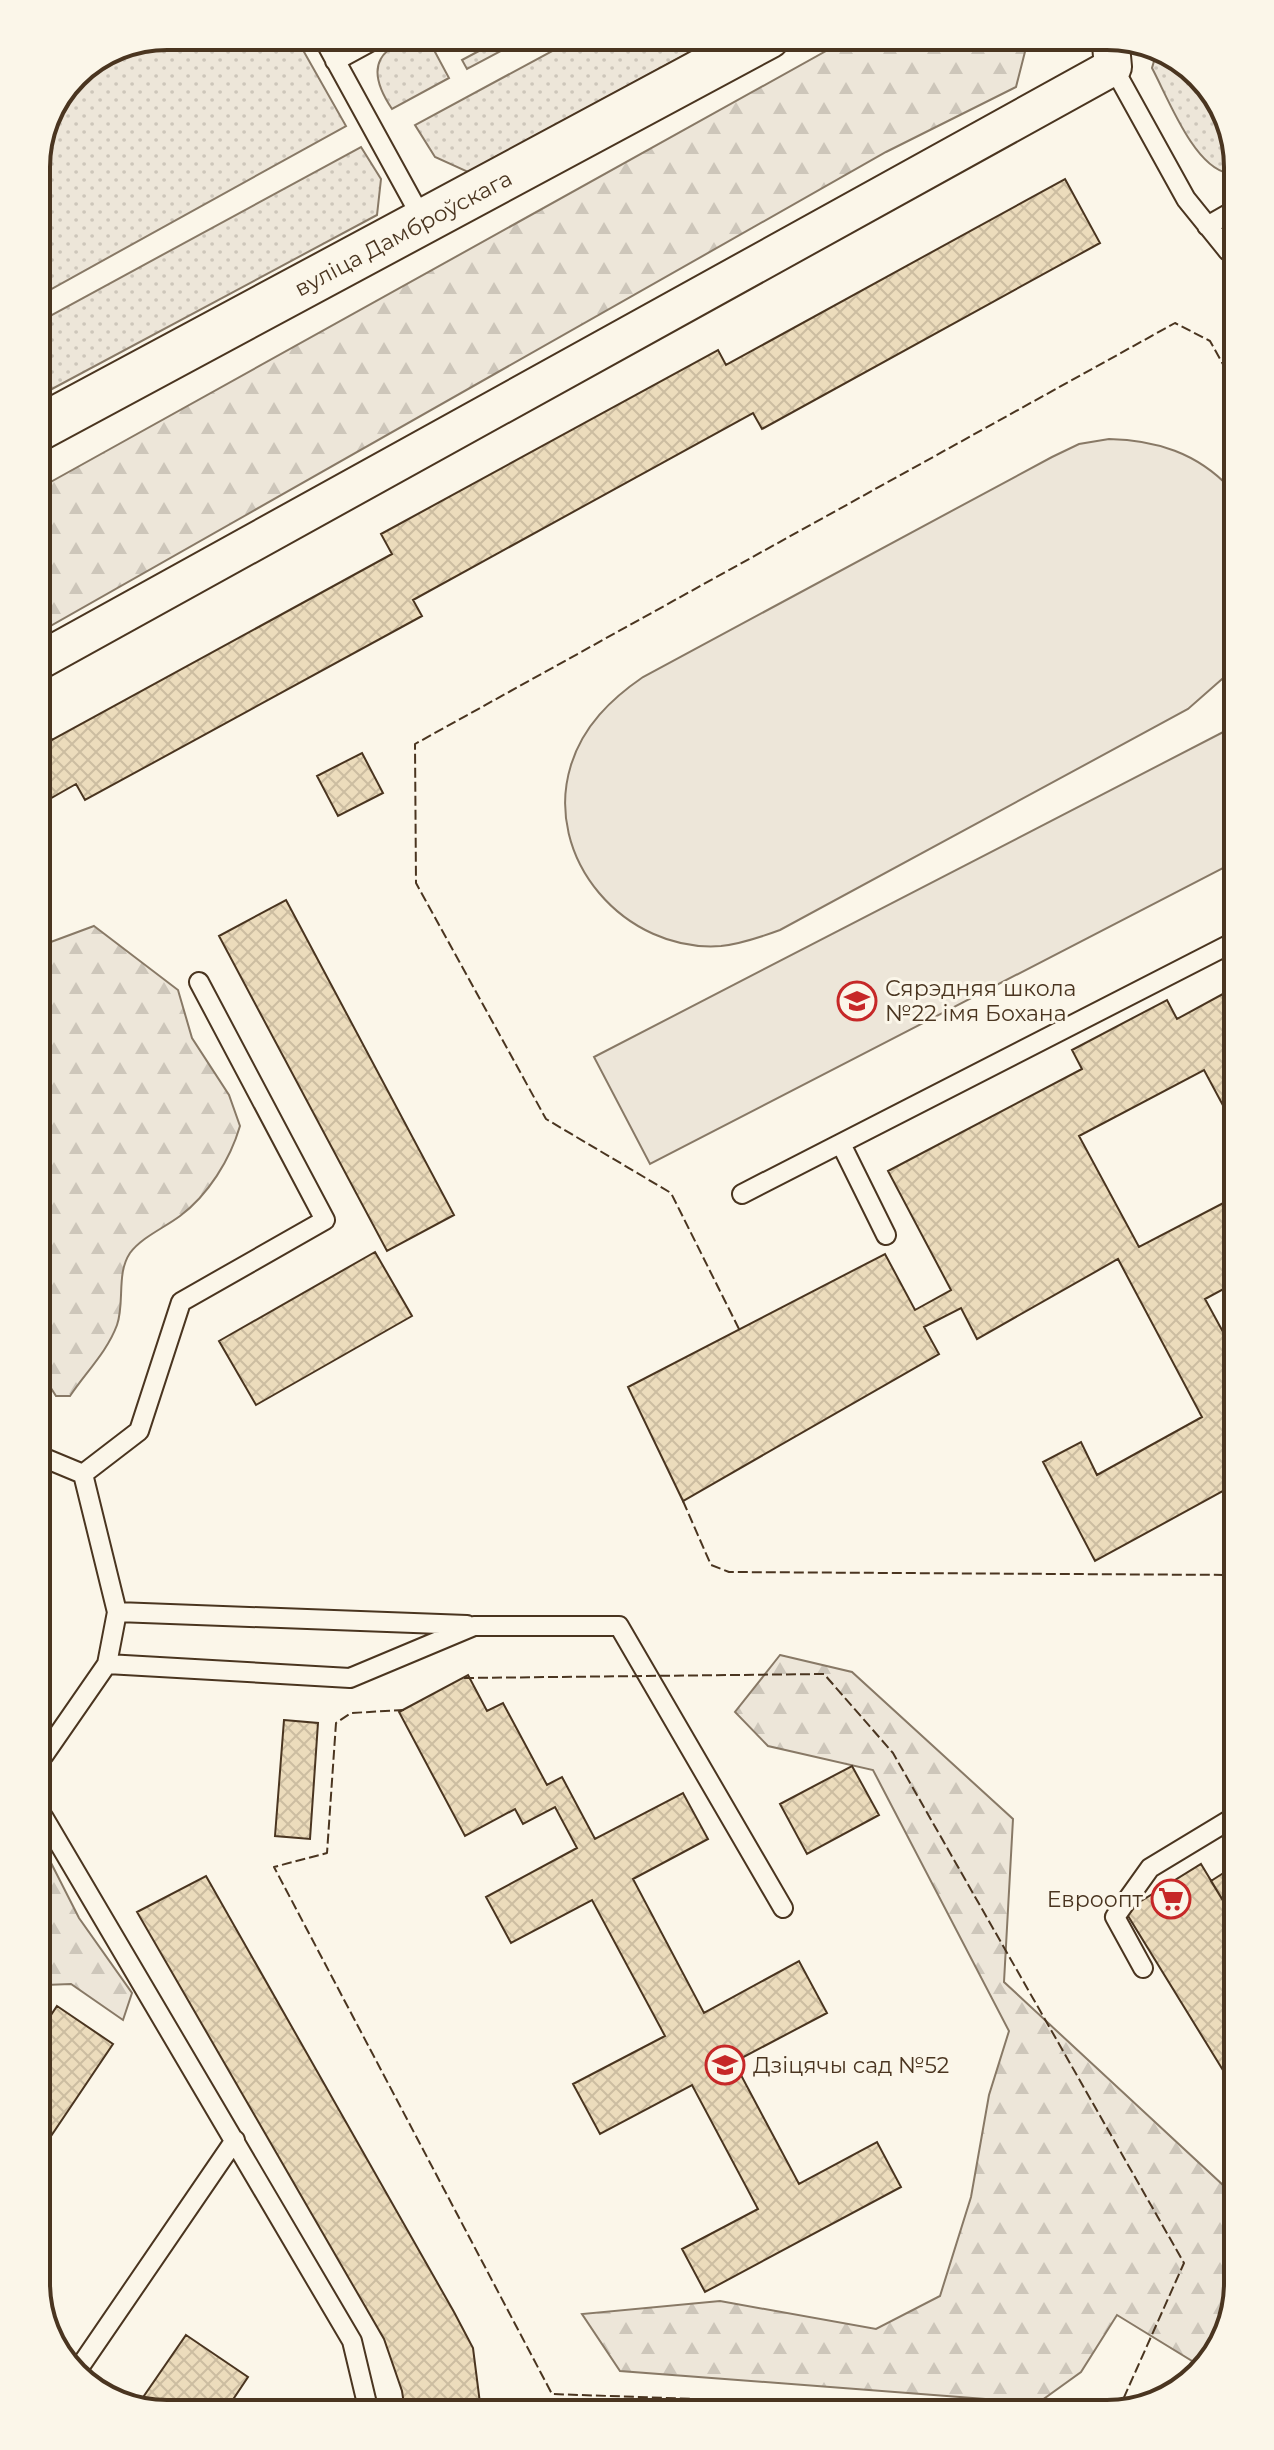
<svg xmlns="http://www.w3.org/2000/svg" width="1274" height="2450" viewBox="0 0 1274 2450" font-family="Montserrat,sans-serif">
	<style>
		.grass { fill: url(#grass-dots); stroke: #887966; stroke-width: 2 }
		.forest { fill: url(#forest-firs); stroke: #887966; stroke-width: 2 }
		.garden { fill: #ede6d9; stroke: #887966; stroke-width: 2 }
		.building { fill: url(#building-cross-hatch); stroke: #4a3520; stroke-width: 2 }
		.lines { fill: none; stroke-linecap: round; stroke-linejoin: round }
		.service-casing { stroke: #4a3520; stroke-width: 22 }
		.minor-casing { stroke: #4a3520; stroke-width: 40 }
		.secondary-casing { stroke: #4a3520; stroke-width: 48 }
		.service { stroke: #fbf6e9; stroke-width: 18 }
		.minor { stroke: #fbf6e9; stroke-width: 36 }
		.secondary { stroke: #fbf6e9; stroke-width: 44 }
		.fence { stroke: #4a3520; stroke-width: 2; stroke-dasharray: 10 4; stroke-linecap: butt }
		.labels { text-anchor: middle; stroke-width: 6; stroke-linejoin: round; paint-order: stroke }
		.street-label { font-size: 22px; fill: #4a3520; stroke: #fbf6e9 }
		.poi-label { font-size: 22px; fill: #4a3520; stroke: #fbf6e9; text-anchor: start }
		.rim { fill: none; stroke: #4a3520; stroke-width: 4 }
	</style>
	<defs>
		<pattern id="grass-dots" width="8" height="8" patternUnits="userSpaceOnUse" patternTransform="scale(2)"><rect width="8" height="8" fill="#ede6d9"/><path d="M2 2h.1M6 6h.1" fill="none" stroke="#cdc6ba" stroke-width="1.8" stroke-linecap="round"/></pattern>
		<pattern id="forest-firs" width="22" height="20" patternUnits="userSpaceOnUse" patternTransform="scale(2)"><rect width="22" height="20" fill="#ede6d9"/><path d="M5 1l3.5 6h-7zM16 11l3.5 6h-7z" fill="#cdc6ba"/></pattern>
		<pattern id="building-cross-hatch" width="8" height="8" patternUnits="userSpaceOnUse" patternTransform="scale(2)"><rect width="8" height="8" fill="#ecdcbc"/><path d="M0 0l8 8M0 8l8-8" fill="none" stroke="#ccbda1"/></pattern>
	</defs>
	<rect width="100%" height="100%" fill="#fbf6e9"/>
	<path class="grass" d="M167 36H295L346 126 37 297 36 159 75 74Z
		M507 36H529L467 69 462 60Z
		M580 36H720L468 172 435 157 415 125Z
		M427 37 449 78 392 109C363 66 379 43 427 37Z
		M1157 51 1180 58 1223 111 1228 119V173C1194 167 1168 98 1152 68Z
		M361 147 381 179 377 215 37 397V323Z"/>
	<path class="forest" d="M853 36H1029L1016 87 886 152 38 633V489Z
		M94 926 178 990 192 1038 229 1095 240 1126C230 1160 208 1195 180 1216 164 1228 142 1237 130 1253 116 1274 125 1302 117 1325 107 1352 86 1372 70 1396H56L42 1374 40 946Z
		M780 1655 852 1672 1013 1819 1004 1982 1238 2199C1238 2249 1244 2333 1202 2367L1117 2315 1081 2372 1038 2403 620 2371 582 2314 720 2301 876 2329 940 2296 971 2197 989 2095 1009 2031 873 1770 768 1746 735 1712Z
		M48 1857 79 1918 132 1993 123 2020 71 1984 45 1985 44 1859Z"/>
	<path class="garden" d="M1109 439C1156 440 1197 453 1230 488V672L1188 709 780 930C761 937 741 944 721 946 625 953 542 858 571 765 583 726 611 699 643 677L1052 457 1079 444Z
		M1231 728V864L650 1164 594 1057Z"/>
	<path class="building" d="M1065 179 1100 243 762 429 753 413 413 600 422 616 85 800 76 784 39 805V725L42 723 52 740 392 554 381 534 718 350 726 365Z
		M362 753 383 793 338 816 317 776Z
		M286 900 454 1215 387 1251 219 936Z
		M1232 989 1233 1124 1204 1070 1079 1136 1139 1247 1233 1198V1284L1205 1299 1234 1352V1485L1095 1561 1043 1462 1081 1442 1097 1475 1202 1417 1118 1259 977 1339 961 1308 924 1327 939 1354 683 1501 628 1387 885 1254 915 1310 951 1290 888 1171 1082 1069 1072 1050 1167 1000 1177 1019Z
		M375 1252 412 1316 256 1405 219 1341Z
		M468 1675 487 1711 503 1703 547 1785 562 1777 595 1839 683 1793 708 1839 633 1879 704 2013 799 1961 827 2013 734 2062 799 2184 877 2142 901 2187 705 2292 682 2249 758 2209 692 2085 600 2134 573 2084 665 2036 592 1900 511 1943 486 1897 577 1848 555 1807 523 1824 515 1809 465 1836 399 1712Z
		M284 1720 318 1723 310 1839 275 1836Z
		M852 1766 879 1815 807 1854 780 1804Z
		M1201 1864 1236 1922 1237 2093 1125 1911Z
		M1236 1865V1922L1211 1881Z
		M206 1876 454 2312 473 2348 481 2411H405L402 2391 384 2339 137 1912Z
		M57 2006 113 2044 45 2145V2024Z
		M186 2335 248 2377 224 2413 159 2414 137 2406Z"/>
	<g class="lines">
		<g class="service-casing">
			<path id="service" d="M322 36 424 222
				M335 61 381 36
				M1113 67 1186 199 1228 251
				M1207 226 1228 214
				M841 1144 886 1235
				M742 1194 1232 943
				M42 1457 83 1474 117 1612 107 1664 44 1755
				M83 1474 139 1431 181 1302 325 1220 199 982
				M117 1612 467 1625
				M107 1664 350 1678 474 1626H619L783 1908
				M44 1818 352 2341 369 2412
				M1143 1968 1115 1917 1150 1868 1236 1816
				M77 2371 235 2140"/>
		</g>
		<g class="minor-casing">
			<path id="minor" d="M39 661 1113 67 1111 45 1118 37"/>
		</g>
		<g class="secondary-casing">
			<path id="secondary" d="M37 429 768 36"/>
		</g>
		<use href="#service" class="service"/>
		<use href="#minor" class="minor"/>
		<use href="#secondary" class="secondary"/>
		<path class="fence" d="M739 1329 671 1193 546 1119 416 883 415 744 1175 323 1210 341 1229 375
			M683 1501 711 1565 729 1572 1235 1575
			M464 1678 824 1674 893 1753 1184 2263 1121 2404
			M404 1710 351 1713 336 1723 327 1853 274 1867 552 2394 897 2406"/>
	</g>
	<defs>
		<g id="school-ring" transform="scale(2)"><circle r="9.5" fill="#fbf6e9" stroke="#c62828" stroke-width="1.5"/><path d="M0-5L7-2L0 1L-7-2ZM-4 1L0 2.5L4 1V4Q0 6-4 4Z" fill="#c62828"/></g>
		<g id="supermarket-ring" transform="scale(2)"><circle r="9.5" fill="#fbf6e9" stroke="#c62828" stroke-width="1.5"/><path d="M-6-5.5h2.5l.6 2H6L4.5 2H-2.5L-4.4-4H-6ZM-1.5 3.2a1.3 1.3 0 1 0 .1 0ZM3 3.2a1.3 1.3 0 1 0 .1 0Z" fill="#c62828"/></g>
	</defs>
	<g fill-rule="evenodd">
		<use href="#school-ring" x="857" y="1001"/>
		<use href="#supermarket-ring" x="1171" y="1899"/>
		<use href="#school-ring" x="725" y="2065"/>
	</g>
	<g class="labels">
		<g class="street-label">
			<text transform="translate(403 233) rotate(-28)" y="8">вуліца Дамброўскага</text>
		</g>
		<g class="poi-label">
			<text x="885" y="996">Сярэдняя школа<tspan x="885" dy="25">№22 імя Бохана</tspan></text>
			<text x="1143" y="1907" text-anchor="end">Евроопт</text>
			<text x="753" y="2073">Дзіцячы сад №52</text>
		</g>
	</g>
	<path d="M0 0H1274V2450H0ZM167 50H1107A117 117 0 0 1 1224 167V2283A117 117 0 0 1 1107 2400H167A117 117 0 0 1 50 2283V167A117 117 0 0 1 167 50Z" fill="#fbf6e9" fill-rule="evenodd"/>
	<path class="rim" d="M167 50H1107A117 117 0 0 1 1224 167V2283A117 117 0 0 1 1107 2400H167A117 117 0 0 1 50 2283V167A117 117 0 0 1 167 50Z"/>
</svg>
